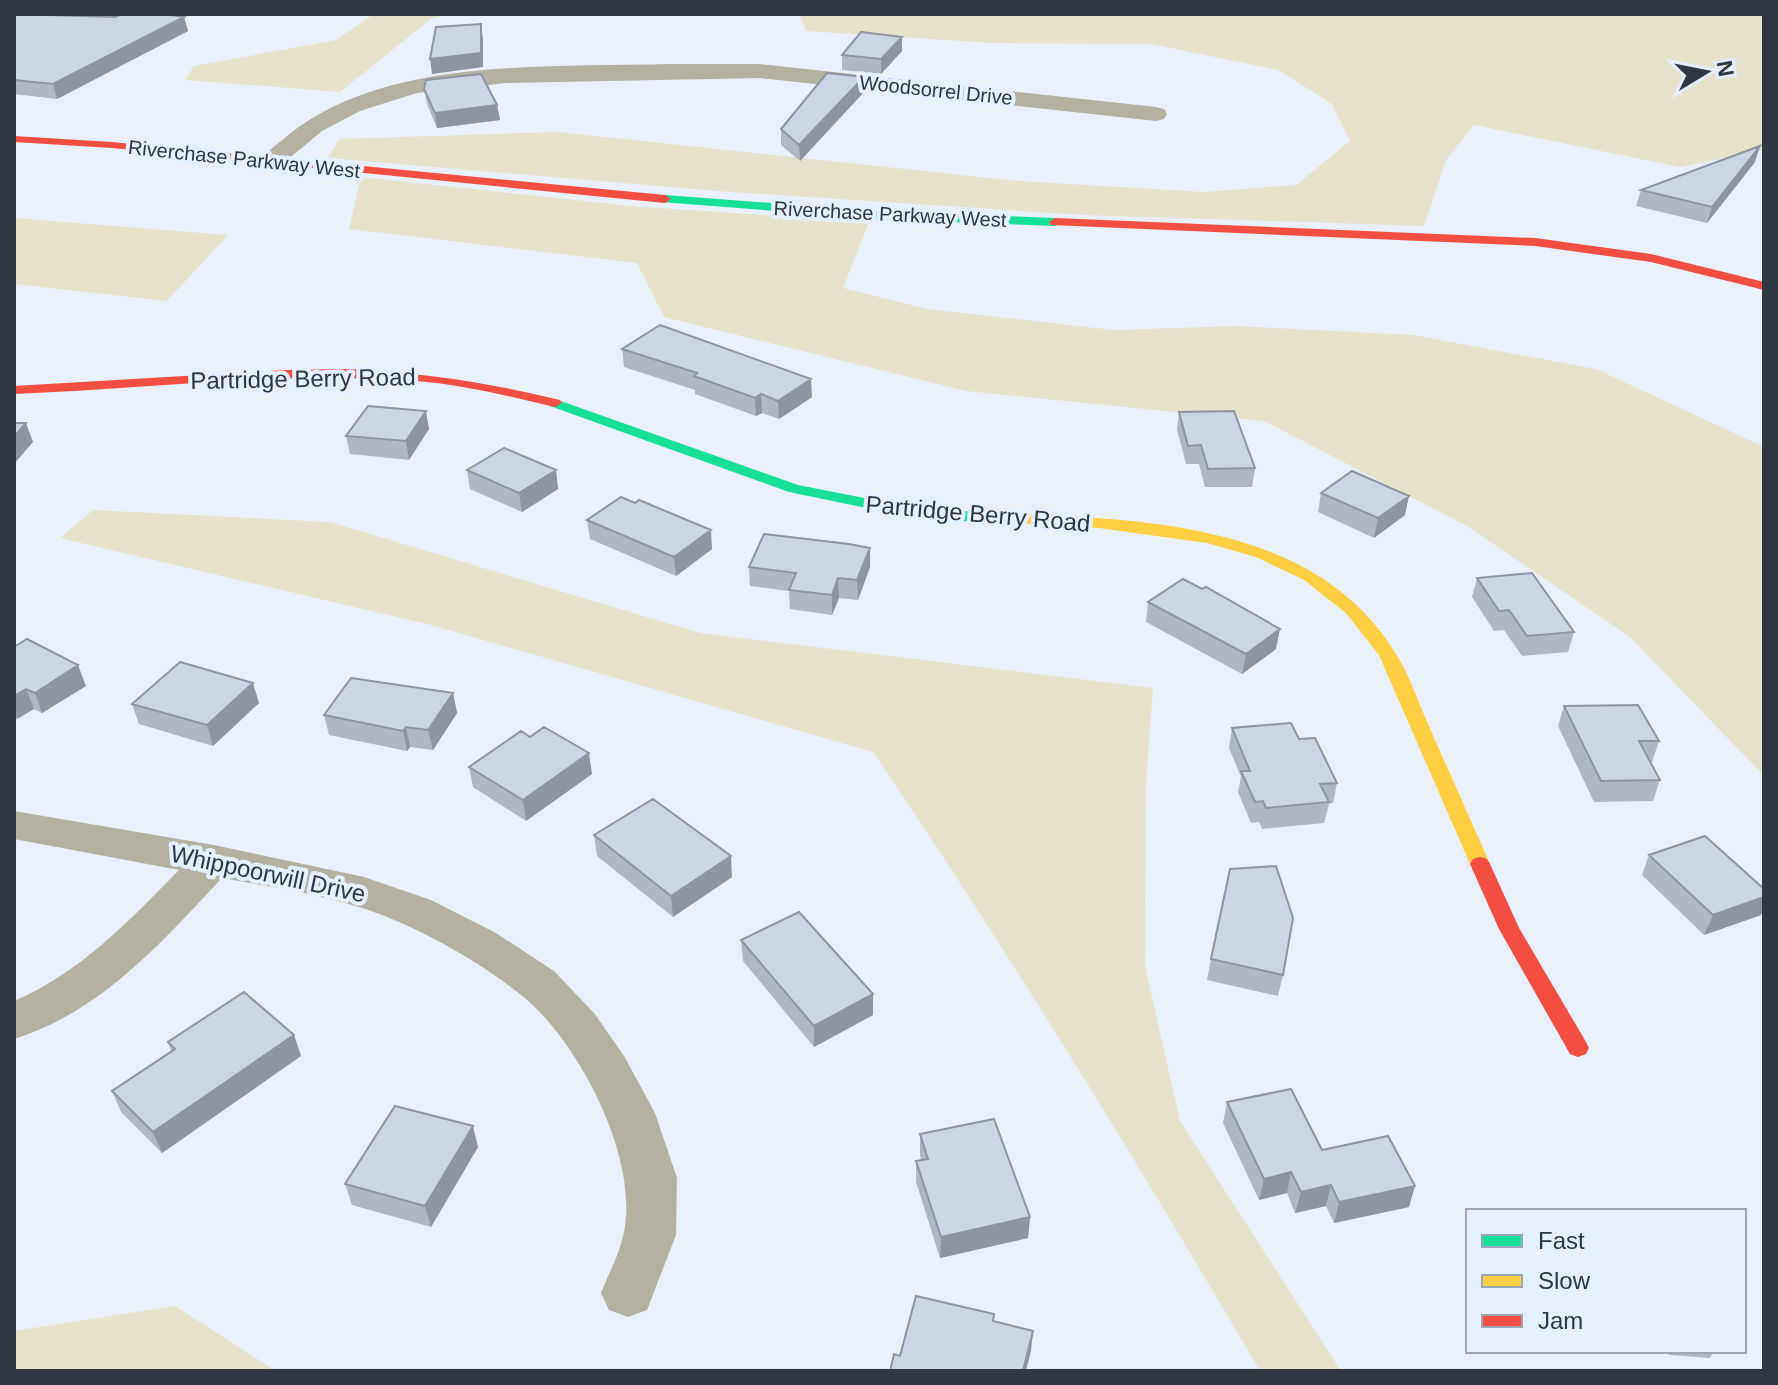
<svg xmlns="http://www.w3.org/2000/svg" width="1778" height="1385" viewBox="0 0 1778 1385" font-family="Arial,sans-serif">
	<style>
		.green { fill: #e6e2cc }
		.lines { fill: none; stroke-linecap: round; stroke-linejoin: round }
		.street { fill: #b4b1a3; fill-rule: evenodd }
		.fast { fill: #16e098; fill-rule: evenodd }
		.slow { fill: #ffcf43; fill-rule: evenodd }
		.jam { fill: #f24e42; fill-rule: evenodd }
		.wall { fill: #afb7c4 }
		.shaded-wall { fill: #8e95a0 }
		.building { fill: #cbd5e4; stroke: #8e95a0; stroke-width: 2 }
		.labels { text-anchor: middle; stroke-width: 8; stroke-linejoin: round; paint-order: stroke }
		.far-street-label { font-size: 20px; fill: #303741; stroke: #e4efff }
		.street-label { font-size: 24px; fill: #303741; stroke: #e4efff }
	</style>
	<rect width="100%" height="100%" fill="#eaf0f9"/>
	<path class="green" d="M374 14H448L431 19 340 92 185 80 194 66 336 40Z
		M799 14H1764V150L1680 167 1474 125 1446 160 1424 226 1083 215 730 192 328 158 339 139 558 132 1019 181 1204 192 1296 185 1350 141 1331 103 1278 70 1151 44 992 43 806 31Z
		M361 177 631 206 869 222 843 288 927 309 1114 330 1237 326 1413 335 1596 369 1764 447V776L1630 637 1467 526 1264 421 966 391 664 317 637 263 349 229Z
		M14 218 228 235 167 301 14 284Z
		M93 510 330 522 700 633 1153 688 1146 785 1145 966 1180 1121 1341 1371H1260C1137 1161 1010 954 873 752L431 625 60 538Z
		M175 1306 276 1371H14V1331Z"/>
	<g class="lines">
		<path class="street" d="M667 64H760L1156 107 1164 109 1167 114 1164 119 1156 121 760 78 506 83 417 93 360 111 322 131 280 166H264L260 161C267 151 278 144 287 136 385 56 547 68 667 64Z
			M14 811 214 845 364 877 431 900 496 933 554 971 594 1013 624 1056 655 1113 677 1178 676 1235 647 1310 628 1317 609 1310 601 1293C608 1275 619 1255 623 1236 642 1162 578 1039 520 994 484 966 441 940 399 922 343 897 282 889 222 878 161 943 102 1011 14 1039V1001C80 973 130 920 179 870L14 839Z"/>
		<path class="fast" d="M665 195 879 211 1055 218 1061 222 1055 226 879 219 661 202 659 199Z
			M555 399 798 485 910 507 991 513 999 518 991 523 910 517 789 492 550 406 548 403Z"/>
		<path class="slow" d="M991 513C1131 519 1314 518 1396 654 1410 676 1418 702 1429 726 1449 772 1470 818 1490 864L1487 869H1473L1470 864 1379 655 1346 613 1304 580 1256 557 1207 543 1099 528 985 521 983 518 985 515Z"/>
		<path class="jam" d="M14 136 112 142 665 195 671 199 665 203 112 148 14 142Z
			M1055 218 1535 238 1651 254 1764 282V290L1651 262 1535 246 1051 225 1049 222Z
			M352 369C424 373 491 383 560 400L562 403 555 407C509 396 464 385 417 381 283 371 148 389 14 394V386L286 370Z
			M1480 857 1487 859 1490 864 1519 928 1586 1042 1589 1048 1586 1054 1578 1057 1570 1054 1499 929 1470 864 1473 859Z"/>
	</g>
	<path class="wall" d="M14 14 115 17H184L188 31 57 99 14 94Z
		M902 37V51L881 74 842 70V55Z
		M864 77V92L800 161 781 145V129Z
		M424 89 497 105 500 120 437 128 427 104Z
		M1755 162 1707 223 1636 206 1641 190Z
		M622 349 812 397 779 419 762 413 756 416 695 394V390L624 367Z
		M1179 412 1255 468 1252 487H1205L1199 464H1186L1177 430Z
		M429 429 409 460 350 454 346 436Z
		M467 470H556L558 489 522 512 470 489Z
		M1321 493 1405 515 1374 538 1318 512Z
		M635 503 712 549 676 576 590 539 587 520Z
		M870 548V567L858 600 839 598 832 615 790 609 789 591 750 586 749 567Z
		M1477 578 1574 632 1568 652 1522 656 1504 630 1494 631 1472 597Z
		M1148 602 1276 649 1242 674 1146 622Z
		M14 647 86 686 42 713 34 709 17 719 14 717Z
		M453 693 457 713 433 750 410 747 407 751 329 735 324 715Z
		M259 703 213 746 139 724 132 704Z
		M1564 706 1659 741 1652 762H1650L1660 780 1653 801 1594 802 1558 726Z
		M1232 728 1299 739 1337 783 1333 803 1329 804 1324 823 1262 829 1259 822 1251 823 1238 792 1241 777 1229 748Z
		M530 737 592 774 526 821 473 787 469 767Z
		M594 835 732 877 673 917 597 856Z
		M1649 855 1764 889V908L1761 915 1704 935 1642 875Z
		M741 940 873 994V1015L814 1047 743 961Z
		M1211 959 1283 975 1278 996 1207 980Z
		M294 1035 301 1056 162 1153 121 1112 112 1091 171 1051 168 1042Z
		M1227 1102 1322 1150 1409 1207 1334 1223 1326 1206 1295 1213 1287 1193 1259 1200 1223 1123Z
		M920 1134 1030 1217 1028 1238 940 1258 916 1182V1161L921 1160 920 1155Z
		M478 1147 431 1227 352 1205 345 1184Z
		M1668 1351H1714L1710 1358 1669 1355Z"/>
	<path class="shaded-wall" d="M184 17 188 31 57 99 53 84Z
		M481 24 483 39V67L432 74 430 59Z
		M902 37V51L881 74V59Z
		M864 77V92L800 161 799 145Z
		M497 105 500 120 437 128 435 113Z
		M1760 146 1755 162 1707 223 1712 207Z
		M811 379 812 397 779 419 778 401Z
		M761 394 762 413 756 416 755 398Z
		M426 411 429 429 409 460 406 441Z
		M26 423 33 442 14 464V437Z
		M556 470 558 489 522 512 519 493Z
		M1409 496 1405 515 1374 538 1378 518Z
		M711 530 712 549 676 576 674 557Z
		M870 548V567L858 600 857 580Z
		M838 578 839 598 832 615V595Z
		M1280 629 1276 649 1242 674 1246 654Z
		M78 665 86 686 42 713 35 693Z
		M253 683 259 703 213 746 207 725Z
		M26 689 34 709 17 719 14 710V696Z
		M453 693 457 713 433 750 428 730Z
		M406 727 410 747 407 751 403 731Z
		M589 753 592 774 526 821 523 800Z
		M731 856 732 877 673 917 671 896Z
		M1764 897V908L1761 915 1704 935 1713 915Z
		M873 994V1015L814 1047V1026Z
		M294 1035 301 1056 162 1153 153 1132Z
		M473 1126 478 1147 431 1227 425 1206Z
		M1291 1172 1287 1193 1259 1200 1264 1179Z
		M1331 1185 1326 1206 1295 1213 1301 1192Z
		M1415 1186 1409 1207 1334 1223 1339 1202Z
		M1030 1217 1028 1238 940 1258 941 1237Z
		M1033 1331 1031 1351 1026 1371H1023Z"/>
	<path class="building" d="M14 14 115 17 122 14H164L184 17 53 84 14 80Z
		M481 24V53L430 59 436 27Z
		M861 32 902 37 881 59 842 55Z
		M827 73 864 77 799 145 781 129Z
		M481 74 497 105 435 113 424 89 426 80Z
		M1760 146 1712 207 1641 190Z
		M660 325 811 379 778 401 761 394 755 398 694 376 697 373 622 349Z
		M368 406 426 411 406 441 346 436Z
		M1234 411 1255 468 1208 469 1201 445 1188 446 1179 412Z
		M14 423H26L14 437Z
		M504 448 556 470 519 493 467 470Z
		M1352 471 1409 496 1378 518 1321 493Z
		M621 497 635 503 639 500 711 530 674 557 587 520Z
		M764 534 849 544 870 548 857 580 838 578 832 595 789 590 796 573 749 567Z
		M1532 573 1574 632 1527 636 1509 610 1499 611 1477 578Z
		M1183 579 1202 589 1206 587 1280 629 1246 654 1148 602Z
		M27 639 78 665 35 693 26 689 14 696V647Z
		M180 662 253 683 207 725 132 704Z
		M351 678 453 693 428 730 406 727 403 731 324 715Z
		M1638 705 1659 741H1639L1660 780 1601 781 1564 706Z
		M1291 723 1299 739 1315 738 1337 783 1320 784 1329 802 1266 808 1263 801 1255 802 1241 771H1250L1232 728Z
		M544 727 589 753 523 800 469 767 521 731 530 737Z
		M653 799 731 856 671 896 594 835Z
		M1705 836 1764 889V897L1713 915 1649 855Z
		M1276 866 1293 918 1283 975 1211 959 1230 869Z
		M799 912 873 994 814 1026 741 940Z
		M244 992 294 1035 153 1132 112 1091 175 1049 168 1042Z
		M1291 1089 1322 1150 1388 1136 1415 1186 1339 1202 1331 1185 1301 1192 1291 1172 1264 1179 1227 1102Z
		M395 1106 473 1126 425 1206 345 1184Z
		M994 1119 1030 1217 941 1237 916 1161 928 1159 920 1134Z
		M916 1296 994 1314 993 1321 1033 1331 1023 1371H890L894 1354 900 1356Z"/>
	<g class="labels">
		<g class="far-street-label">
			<text transform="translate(936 90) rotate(6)" y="7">Woodsorrel Drive</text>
			<text transform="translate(244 159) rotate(6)" y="7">Riverchase Parkway West</text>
			<text transform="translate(890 214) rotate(3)" y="7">Riverchase Parkway West</text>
		</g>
		<g class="street-label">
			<text transform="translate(303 379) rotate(-1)" y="8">Partridge Berry Road</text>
			<text transform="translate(978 514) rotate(5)" y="8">Partridge Berry Road</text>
			<text transform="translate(268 874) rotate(12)" y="8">Whippoorwill Drive</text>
		</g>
	</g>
	<rect width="1778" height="1385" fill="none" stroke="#303741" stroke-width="32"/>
	<rect x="1466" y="1209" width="280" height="144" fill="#e4efff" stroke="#9ca5b3" stroke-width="2"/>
	<rect x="1482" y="1235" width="40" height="12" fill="#16e098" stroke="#9ca5b3" stroke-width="2"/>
	<text x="1538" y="1249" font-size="24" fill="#303741">Fast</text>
	<rect x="1482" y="1275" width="40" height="12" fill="#ffcf43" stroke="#9ca5b3" stroke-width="2"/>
	<text x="1538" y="1289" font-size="24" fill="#303741">Slow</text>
	<rect x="1482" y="1315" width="40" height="12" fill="#f24e42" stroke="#9ca5b3" stroke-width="2"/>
	<text x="1538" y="1329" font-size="24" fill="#303741">Jam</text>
	<g transform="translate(1706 72) rotate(80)" stroke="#e4efff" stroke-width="6" paint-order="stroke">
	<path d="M0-6L14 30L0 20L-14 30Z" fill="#303741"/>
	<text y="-12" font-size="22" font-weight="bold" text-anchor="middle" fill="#303741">N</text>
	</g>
</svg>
